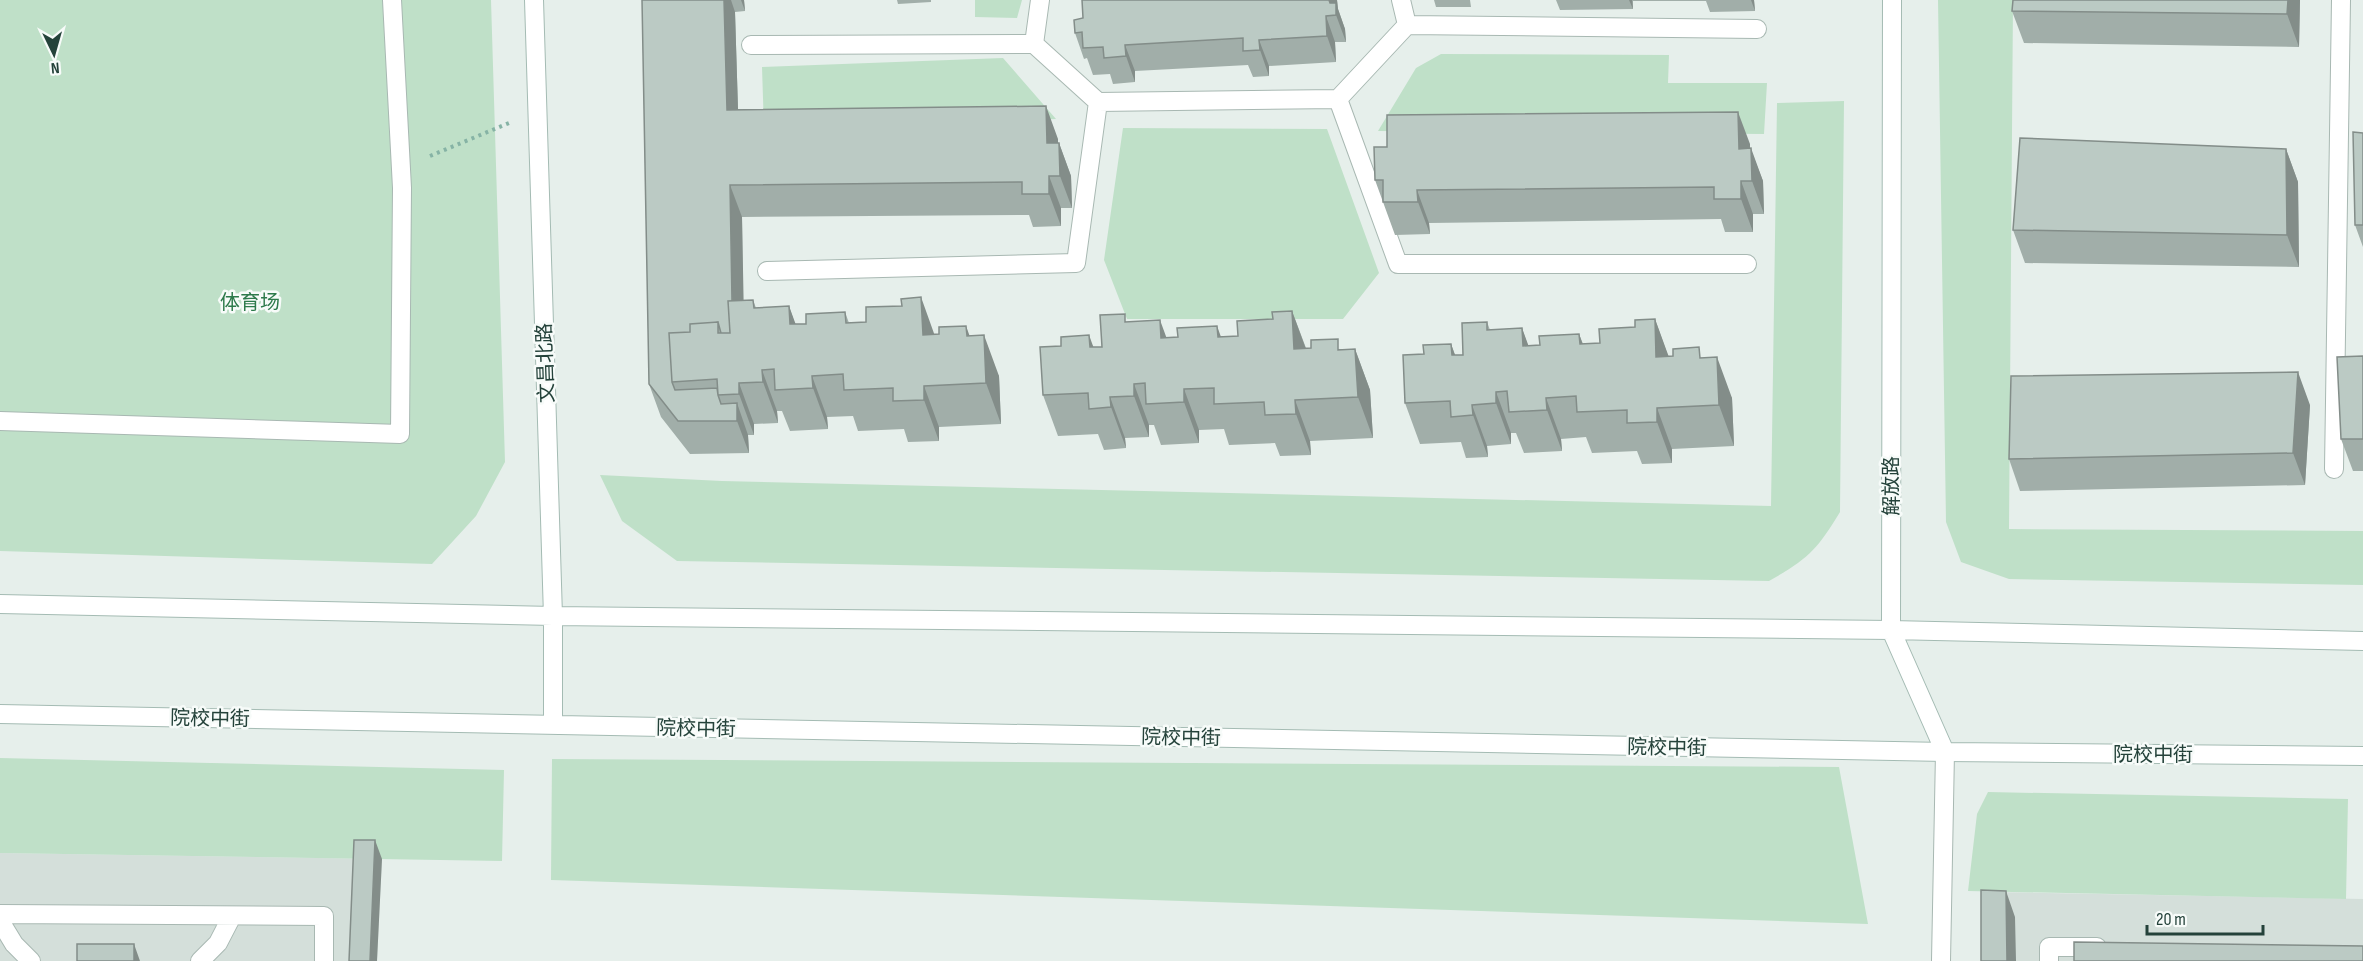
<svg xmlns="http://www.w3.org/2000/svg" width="2363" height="961" viewBox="0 0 2363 961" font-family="'Sofia Sans Condensed','Noto Sans SC',sans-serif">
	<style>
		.built { fill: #d4dfda }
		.green { fill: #bfe0c8 }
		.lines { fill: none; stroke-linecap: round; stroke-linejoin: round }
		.lane-casing { stroke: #a8b8b2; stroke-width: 20 }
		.street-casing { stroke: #a8b8b2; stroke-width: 20 }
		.secondary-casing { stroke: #a4bbb3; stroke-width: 20 }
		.path { stroke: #86b3a5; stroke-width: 4; stroke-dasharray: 3 4.5; stroke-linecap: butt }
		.lane { stroke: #fff; stroke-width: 18 }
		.street { stroke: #fff; stroke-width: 18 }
		.secondary { stroke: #fff; stroke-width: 18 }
		.wall { fill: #a1aea9 }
		.shaded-wall { fill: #838d89 }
		.building { fill: #bbcac4; stroke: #838d89; stroke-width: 1.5 }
		.labels { text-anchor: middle; stroke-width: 5; stroke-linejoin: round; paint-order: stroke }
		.park-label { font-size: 20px; fill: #2d7a4b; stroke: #f7fbf9 }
		.street-label { font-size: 20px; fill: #24423a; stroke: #f7fbf9 }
	</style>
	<rect width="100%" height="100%" fill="#e6efeb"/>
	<path class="built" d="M0 853 382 859 377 961H0Z
		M1991 892 2363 899V961H1990Z"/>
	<path class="green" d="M0 0H491L505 462 476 516 432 564 0 551Z
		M975 0H1022L1017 18 975 17Z
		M1938 0H2013L2009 529 2363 531V585L2009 579 1961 562 1946 522Z
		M1441 54 1669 55 1668 83H1767L1764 134 1378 131 1416 68Z
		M1003 58 1056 119 764 130 762 67Z
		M1844 101 1840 512C1817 550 1808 559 1769 581L677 561 622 521 600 475 722 481 1771 506 1777 103Z
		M1123 128 1327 129 1379 273 1343 319H1127L1104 260Z
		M0 758 504 770 502 861 0 853Z
		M552 759 1839 767 1868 924 551 880Z
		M1988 792 2348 799 2346 899 1968 891 1977 814Z"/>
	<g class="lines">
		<g class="lane-casing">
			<path id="lane" d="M1040 0 1034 44 1098 102 1338 99 1407 25 1401 0
				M1407 25 1757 29
				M751 45 1034 44
				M1338 99 1398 264H1747
				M767 271 1076 263 1098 102
				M0 421 400 434 402 188 392 0
				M2334 469 2341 0
				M0 914 324 916V961
				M0 921 14 944 31 961
				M200 961 218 943 232 916
				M2049 961V947H2097"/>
		</g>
		<g class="street-casing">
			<path id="street" d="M1941 961 1945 752"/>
		</g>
		<g class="secondary-casing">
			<path id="secondary" d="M534 0 553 616V725
				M1892 0 1891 630 1945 752
				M0 604 553 616 1891 630 2363 641
				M0 714 1945 752 2363 756"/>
		</g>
		<path class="path" d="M430 156 509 123"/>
		<use href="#lane" class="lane"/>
		<use href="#street" class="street"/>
		<use href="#secondary" class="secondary"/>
	</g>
	<path class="wall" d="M642 0H753H744L745 11 735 12 738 109 1058 139V143H1059L1071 176 1072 208H1061V226L1033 227 1029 215 742 217 743 300H753L756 308 789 306 795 324H806L845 312 849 323 935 335 970 336 999 376 1001 424 939 427V441L908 442 904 429 858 431 853 416 827 417 828 429 790 431 782 411H777L778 423 754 424V435H748L749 453 690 454 661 417 649 384Z
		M897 0H931V2L898 4Z
		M1082 0H1337L1338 9 1345 29 1346 42H1335L1336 62 1269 66V76L1253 77 1248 65 1135 71V82L1113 84 1110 74 1093 75 1087 58 1084 59 1075 33 1083 18Z
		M1434 0H1470L1471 7H1436Z
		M1556 0H1754L1755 11 1710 12 1706 1H1633V9L1560 10Z
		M2013 0H2300L2299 47 2024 43 2012 11Z
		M2363 133V247L2355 225Z
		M1750 144V148L1763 181 1764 214H1753V232H1725L1721 219 1429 223 1430 234 1395 235 1375 180Z
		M2286 149 2298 182 2299 267 2025 263 2013 230Z
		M1292 311 1306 348 1341 349H1355L1370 390 1373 438 1310 441 1311 455 1280 456 1275 443 1229 445 1224 429 1199 430V443L1161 445 1154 425H1149V437L1125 438 1126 448 1104 450 1098 434 1058 436 1043 395 1094 347H1102L1128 322 1167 338 1238 336 1273 319Z
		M1655 319 1668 356 1703 358 1732 398 1734 446 1672 449V463L1642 464 1637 451 1592 453 1586 437 1561 439 1562 451 1524 453 1516 433H1511V444L1487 446 1488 457 1466 458 1461 442 1420 444 1405 403 1451 344 1455 355H1463L1487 322 1490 330 1522 328 1528 346 1540 345 1579 334 1583 344 1600 343 1635 327Z
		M2363 356V471H2353L2341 439Z
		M2310 405 2305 485 2020 491 2009 459Z"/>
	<path class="shaded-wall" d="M724 0H731L735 12 739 142 727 110Z
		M741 0H744L745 11Z
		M1329 0H1337L1338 9 1345 29 1346 42 1336 15 1330 3Z
		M1629 0H1632L1633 9Z
		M1751 0H1754L1755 11Z
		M2288 0H2300L2299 47 2287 14Z
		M1326 16 1335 42 1336 62 1327 36Z
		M1259 40 1269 66V76L1260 50Z
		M1125 45 1135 71V82L1126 56Z
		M1046 106 1058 139V176L1047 143Z
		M1738 112 1750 144V181L1739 149Z
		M1059 143 1071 176 1072 208 1060 176Z
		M1751 148 1763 181 1764 214 1752 181Z
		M2286 149 2298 182 2299 267 2287 235Z
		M1049 176 1061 208V226L1049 194Z
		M1741 181 1753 214V232L1741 199Z
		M730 185 742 217 745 374 733 341Z
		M1417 190 1429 223 1430 234 1418 202Z
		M921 297 936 339 923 335Z
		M789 306 804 347 790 324Z
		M1292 311 1307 352 1294 349Z
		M1655 319 1670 360 1656 357Z
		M1160 320 1175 361 1161 338Z
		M966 326 981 367 967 336Z
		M1217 326 1232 367 1218 337Z
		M1522 328 1537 369 1523 346Z
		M1579 334 1594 375 1580 344Z
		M984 335 999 376 1001 424 986 383Z
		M1089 335 1104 376 1090 347Z
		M1451 344 1466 385 1452 355Z
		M1355 349 1370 390 1373 438 1358 397Z
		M1717 357 1732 398 1734 446 1719 405Z
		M762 370 777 411 778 423 763 382Z
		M2298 372 2310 405 2305 485 2293 453Z
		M812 376 827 417 828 429 813 388Z
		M739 383 754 424V435L739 394Z
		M1134 384 1149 425V437L1134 396Z
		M924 386 939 427V441L924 400Z
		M1184 389 1199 430V443L1184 402Z
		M1496 392 1511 433V444L1496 403Z
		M1110 397 1125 438 1126 448 1111 407Z
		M1546 398 1561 439 1562 451 1547 410Z
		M1295 400 1310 441 1311 455 1296 414Z
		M737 403 748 435 749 453 737 421Z
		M1472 405 1487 446 1488 457 1473 415Z
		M1657 408 1672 449V463L1657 422Z
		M375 840 382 859 377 961H370Z
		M2006 891 2015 917 2016 961H2007Z
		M134 944 140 961H134Z"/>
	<path class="building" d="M642 0H724L727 110 1046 106 1047 143H1059L1060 176H1049V194H1022V182L730 185 732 301H728L730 333H721L718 322 690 324V332L669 333 672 382 675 390 717 388 718 395 721 404 737 403V421H678L649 384Z
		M1082 0H1329L1330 3H1336V15L1326 16 1327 36 1259 40 1260 50 1243 51V38L1125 45 1126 56 1104 58 1103 47 1083 48 1082 32 1075 33 1074 20 1083 18Z
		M2013 0H2288L2287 14 2012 11Z
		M1738 112 1739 149 1751 148 1752 181H1741V199H1714V187L1417 190 1418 202H1383V180H1375L1374 147H1387V115Z
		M2353 132 2363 133V225H2355Z
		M2020 138 2286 149 2287 235 2013 230Z
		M921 297 923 335 939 334V327L966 326 967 336 984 335 986 383 924 386V400L893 401V388L844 390 843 374 812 376 813 388 775 390 774 369 762 370 763 382 739 383V394L718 395 717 379 672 382 669 333 690 332V324L718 322V333H730L728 301 753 300 754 308 789 306 790 324H806V314L845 312 846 323 866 322V307L902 306 901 299Z
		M1292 311 1294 349 1311 348V340L1338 339V350L1355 349 1358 397 1295 400 1296 414 1265 415 1264 402 1214 404V388L1184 389V402L1146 404 1145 383 1134 384V396L1110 397 1111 407 1089 409 1088 393 1043 395 1040 347 1061 346V337L1089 335 1090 347H1102L1100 315 1125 314V322L1160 320 1161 338 1178 337 1177 328 1217 326 1218 337 1238 336 1237 321 1273 319 1272 312Z
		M1655 319 1656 357 1673 356V349L1699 347 1700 358 1717 357 1719 405 1657 408V422L1627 423V410L1577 412 1576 396 1546 398 1547 410 1509 412 1507 391 1496 392V403L1472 405 1473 415 1451 417 1450 401 1405 403 1403 355 1424 354 1423 345 1451 344 1452 355H1463L1462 323 1487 322V330L1522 328 1523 346 1540 345 1539 336 1579 334 1580 344 1600 343 1599 329 1635 327V320Z
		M2363 356V439H2341L2337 357Z
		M2298 372 2293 453 2009 459 2011 376Z
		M354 840H375L370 961H349Z
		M1981 890 2006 891 2007 961H1981Z
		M2074 942 2363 946V961H2074Z
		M77 944H134V961H77Z"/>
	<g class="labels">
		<g class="park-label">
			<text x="250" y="309">体育场</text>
		</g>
		<g class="street-label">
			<text transform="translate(545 363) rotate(-92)" y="7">文昌北路</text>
			<text transform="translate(1891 486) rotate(-90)" y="7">解放路</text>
			<text transform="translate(210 718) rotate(1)" y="7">院校中街</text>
			<text transform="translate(696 728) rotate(1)" y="7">院校中街</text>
			<text transform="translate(1181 737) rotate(1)" y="7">院校中街</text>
			<text transform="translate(1667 747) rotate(1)" y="7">院校中街</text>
			<text x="2153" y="761">院校中街</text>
		</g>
	</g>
	<g transform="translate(54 54) rotate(175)" stroke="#f7fbf9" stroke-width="4.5" paint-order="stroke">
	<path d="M0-4.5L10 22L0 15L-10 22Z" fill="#24423a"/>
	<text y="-9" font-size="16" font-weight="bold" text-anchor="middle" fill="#24423a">N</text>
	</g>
	<path d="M2147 925v9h116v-9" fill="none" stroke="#24423a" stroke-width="3"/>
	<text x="2156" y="925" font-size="18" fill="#24423a" stroke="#f7fbf9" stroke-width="4.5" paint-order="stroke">20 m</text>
</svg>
